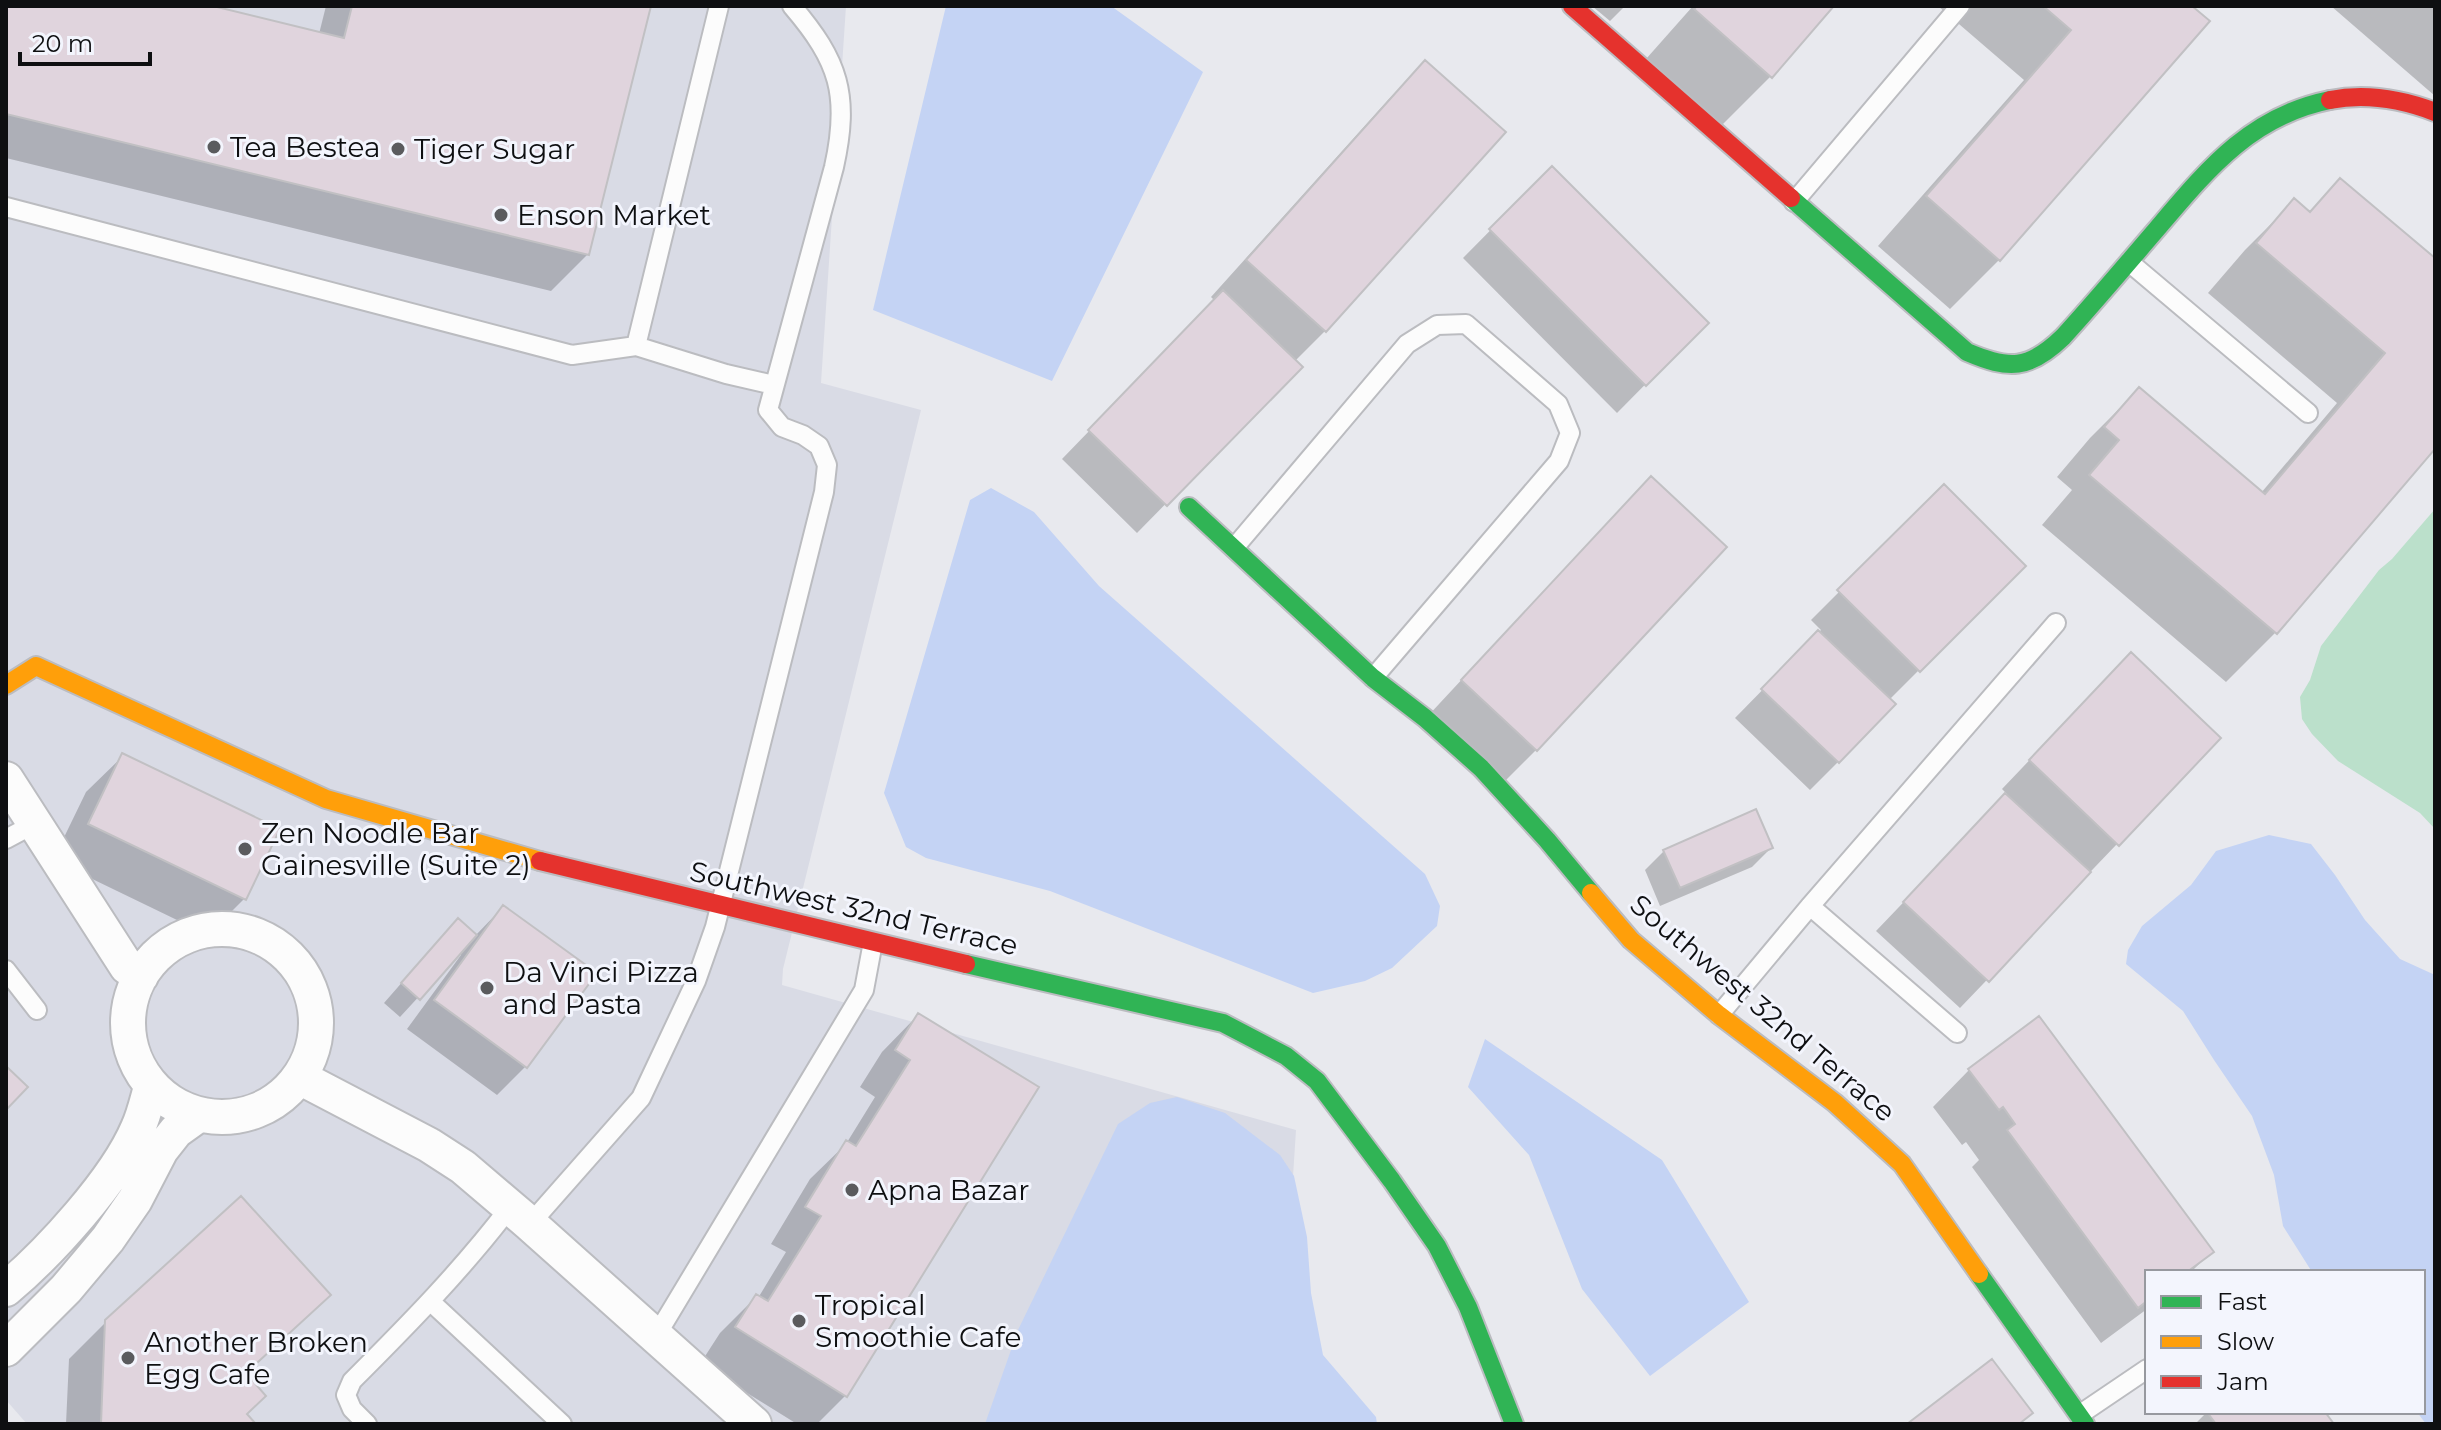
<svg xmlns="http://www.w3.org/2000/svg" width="2441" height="1430" viewBox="0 0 2441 1430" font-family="Montserrat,sans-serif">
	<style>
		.built { fill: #d9dbe5 }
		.green { fill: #bbe0cb }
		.water { fill: #c4d3f4 }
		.shadow { fill: #0003 }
		.building { fill: #e0d4dd; stroke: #c1c0c3; stroke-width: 2 }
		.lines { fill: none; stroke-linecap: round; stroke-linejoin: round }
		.lane-casing { stroke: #bbbcc0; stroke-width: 22 }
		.street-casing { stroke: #bbbcc0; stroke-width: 38 }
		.fast-casing { stroke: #bbbcc0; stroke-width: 22 }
		.slow-casing { stroke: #bbbcc0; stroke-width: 22 }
		.jam-casing { stroke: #bbbcc0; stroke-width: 22 }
		.lane { stroke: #fcfcfc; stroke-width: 18 }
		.street { stroke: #fcfcfc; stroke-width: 34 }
		.fast { stroke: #30b455; stroke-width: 18 }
		.slow { stroke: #ff9f0a; stroke-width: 18 }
		.jam { stroke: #e5322d; stroke-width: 18 }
		.poi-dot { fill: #5a5b5e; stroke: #f3f5fd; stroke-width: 3 }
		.labels { text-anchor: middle; stroke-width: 6; stroke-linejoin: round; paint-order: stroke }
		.poi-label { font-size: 28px; fill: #0e0f11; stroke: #f3f5fd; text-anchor: start }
		.street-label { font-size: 28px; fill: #0e0f11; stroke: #f3f5fd }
	</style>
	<rect width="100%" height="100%" fill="#e8e9ee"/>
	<path class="built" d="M6 6H846L821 383 921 410 783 969 782 985 1296 1130 1277 1424H27L6 1400Z"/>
	<path class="green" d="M2435 509V829L2420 813 2338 761 2312 734 2302 719 2300 697 2310 680 2321 646 2379 570 2392 559Z"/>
	<path class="water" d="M946 6H1111L1203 72 1052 381 873 310Z
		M991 488 1034 512 1099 586 1425 874 1440 906 1437 926 1392 968 1365 981 1313 993 1050 891 926 858 906 847 884 793 970 500Z
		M2269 835 2311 844 2335 875 2365 920 2400 959 2435 975V1424H2426L2417 1412H2423V1272H2312L2283 1226 2274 1175 2252 1116 2214 1060 2183 1011 2126 964 2128 950 2142 926 2191 885 2216 851Z
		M1485 1039 1662 1160 1749 1302 1650 1376 1582 1289 1529 1155 1468 1087Z
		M1177 1097 1225 1113 1280 1155 1294 1176 1307 1237 1311 1293 1323 1355 1376 1417 1377 1424H985L1018 1330 1118 1124 1150 1103Z"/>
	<path class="shadow" d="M6 6H205L319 34 326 6H649L588 254 551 291 6 158Z
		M1592 6H1625L1610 21Z
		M1693 6H1832L1771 76 1722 125 1646 59Z
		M1938 6H2189L2207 22 1999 260 1950 309 1878 246 2024 80Z
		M2331 6H2435V96Z
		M1425 63 1325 331 1294 362 1300 367 1137 533 1062 459 1215 301 1211 297 1389 99Z
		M1552 168 1706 323 1617 413 1463 258Z
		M2340 180 2435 261V446L2275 633 2226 682 2042 525 2072 490 2057 477 2090 438 2139 389 2261 493 2337 403 2208 293 2245 250 2294 201 2308 213Z
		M1944 487 2023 566 1889 700 1838 762 1810 790 1735 718 1821 630 1811 620Z
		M1615 515 1536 750 1500 786 1426 718Z
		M2103 683 2117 844 1960 1008 1876 931 2007 794 2002 789Z
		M123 756 244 899 208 935 53 860 86 792Z
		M1771 848 1752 867 1660 906 1645 870 1664 851Z
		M503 907 594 974 525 1067 497 1095 407 1029 461 955 459 953 400 1017 384 1003 439 940 475 936Z
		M918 1015 1036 1088 846 1395 817 1424H797L700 1364 720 1333 756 1297 758 1298 786 1252 771 1244 810 1179 846 1144 875 1097 860 1087 882 1052Z
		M1969 1070 2211 1252 2191 1272H2147V1309L2101 1343 1972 1167 1979 1160 1966 1142 1962 1145 1933 1107Z
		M329 1295 245 1375V1415L253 1424H66L69 1359 106 1322Z
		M2207 1412H2322L2331 1424H2195Z"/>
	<path class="building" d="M6 6H213L344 38 352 6H651L589 255 6 114Z
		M1697 6H1834L1772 78 1694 9Z
		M2043 6H2192L2210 21 2000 261 1926 196 2071 30Z
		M1425 60 1506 132 1326 332 1246 260Z
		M1552 166 1709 323 1646 386 1489 229Z
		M2340 178 2435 258V449L2277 634 2089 475 2119 440 2104 427 2139 387 2265 494 2385 353 2256 243 2294 198 2310 212Z
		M1223 290 1303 367 1167 506 1088 430Z
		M1651 476 1727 547 1537 751 1461 680Z
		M1944 484 2026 566 1920 672 1837 590Z
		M1818 630 1896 704 1839 763 1761 689Z
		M2131 652 2221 738 2119 846 2029 760Z
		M122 753 280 829 246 900 88 824Z
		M2005 793 2091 872 1989 982 1903 902Z
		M1756 809 1773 848 1680 888 1663 850Z
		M503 905 597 973 527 1068 434 1000Z
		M458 918 477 935 420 1000 401 983Z
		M918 1013 1039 1087 847 1397 735 1327 756 1294 768 1301 821 1216 805 1207 846 1140 856 1146 910 1060 895 1050Z
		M2039 1016 2214 1252 2187 1272H2147V1301L2138 1308 2007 1130 2015 1124 2003 1107 1999 1110 1968 1069Z
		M6 1066 28 1087 6 1110Z
		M241 1196 331 1295 246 1373 266 1396 247 1414 256 1424H101L105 1320Z
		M1992 1359 2033 1413 2019 1424H1907Z
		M2207 1412H2325L2334 1424H2216Z"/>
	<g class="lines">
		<g class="lane-casing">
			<path id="lane" d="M1794 202 1960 6
				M6 207 572 355 636 346 726 374 774 385
				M2129 262 2308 413
				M636 346 719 6
				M1234 548 1407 344 1437 325 1466 324 1558 404 1570 433 1559 461 1373 678
				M6 839 34 824
				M1810 906 1957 1033
				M6 970 37 1010
				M1719 1015 1810 906 2056 623
				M530 1224 641 1098 696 981 715 927 824 492 827 465 819 446 803 435 782 427 768 410 834 167C850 95 839 61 792 6
				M431 1302 562 1424
				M656 1336 864 990 873 942
				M2079 1415 2147 1369
				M367 1424 352 1409 346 1395 352 1381C408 1325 462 1270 510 1207"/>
		</g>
		<g class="street-casing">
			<path id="street" d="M6 779 127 967 141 976
				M128 1023a94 94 0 1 1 188 0a94 94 0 1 1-188 0Z
				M299 1077 429 1145 463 1167 530 1224 754 1424
				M6 1289C49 1253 116 1180 138 1128 144 1115 147 1101 151 1087
				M6 1349 66 1289 108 1239 135 1200 161 1150 176 1131 197 1116"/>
		</g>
		<g class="fast-casing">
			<path id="fast" d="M1791 198 1967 352C2009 370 2029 370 2063 337 2095 302 2125 266 2156 230 2207 170 2250 116 2330 100
				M1189 507 1373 678 1425 718 1481 768 1547 840 1591 893
				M966 964 1223 1023 1286 1056 1317 1081 1392 1181 1437 1246 1468 1307 1514 1424
				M1979 1274 2085 1424"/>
		</g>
		<g class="slow-casing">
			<path id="slow" d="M6 685 36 666 326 799 540 861
				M1591 893 1631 940 1719 1015 1835 1103 1902 1164 1979 1274"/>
		</g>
		<g class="jam-casing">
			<path id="jam" d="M1572 6 1791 198
				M2330 100C2366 93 2401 99 2435 112
				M540 861 966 964"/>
		</g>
		<use href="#lane" class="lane"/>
		<use href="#street" class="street"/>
		<use href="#fast" class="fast"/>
		<use href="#slow" class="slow"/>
		<use href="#jam" class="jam"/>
	</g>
	<g class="poi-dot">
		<circle cx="214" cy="147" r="8"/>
		<circle cx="398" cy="149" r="8"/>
		<circle cx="501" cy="215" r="8"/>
		<circle cx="245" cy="849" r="8"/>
		<circle cx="487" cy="988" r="8"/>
		<circle cx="852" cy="1190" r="8"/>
		<circle cx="799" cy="1321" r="8"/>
		<circle cx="128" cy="1358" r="8"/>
	</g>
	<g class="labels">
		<g class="poi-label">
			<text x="230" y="157">Tea Bestea</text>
			<text x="414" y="159">Tiger Sugar</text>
			<text x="517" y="225">Enson Market</text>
			<text x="261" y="843">Zen Noodle Bar<tspan x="261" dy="32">Gainesville (Suite 2)</tspan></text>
			<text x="503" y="982">Da Vinci Pizza<tspan x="503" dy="32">and Pasta</tspan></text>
			<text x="868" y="1200">Apna Bazar</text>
			<text x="815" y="1315">Tropical<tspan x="815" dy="32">Smoothie Cafe</tspan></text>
			<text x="144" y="1352">Another Broken<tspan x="144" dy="32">Egg Cafe</tspan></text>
		</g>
		<g class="street-label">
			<text transform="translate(854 908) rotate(13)" y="10">Southwest 32nd Terrace</text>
			<text transform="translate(1763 1008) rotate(40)" y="10">Southwest 32nd Terrace</text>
		</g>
	</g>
	<rect width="2441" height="1430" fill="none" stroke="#0e0f11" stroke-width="16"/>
	<rect x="2145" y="1270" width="280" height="144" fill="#f3f5fd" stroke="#97999f" stroke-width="2"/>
	<rect x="2161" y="1296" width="40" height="12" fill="#30b455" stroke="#97999f" stroke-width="2"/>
	<text x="2217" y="1310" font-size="24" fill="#0e0f11">Fast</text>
	<rect x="2161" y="1336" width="40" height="12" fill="#ff9f0a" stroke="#97999f" stroke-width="2"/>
	<text x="2217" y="1350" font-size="24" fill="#0e0f11">Slow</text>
	<rect x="2161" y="1376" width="40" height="12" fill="#e5322d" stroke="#97999f" stroke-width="2"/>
	<text x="2217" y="1390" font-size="24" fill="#0e0f11">Jam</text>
	<path d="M20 52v12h130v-12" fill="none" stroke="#0e0f11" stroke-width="4"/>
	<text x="32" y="52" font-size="24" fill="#0e0f11" stroke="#f3f5fd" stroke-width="6" paint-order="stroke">20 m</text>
</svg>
